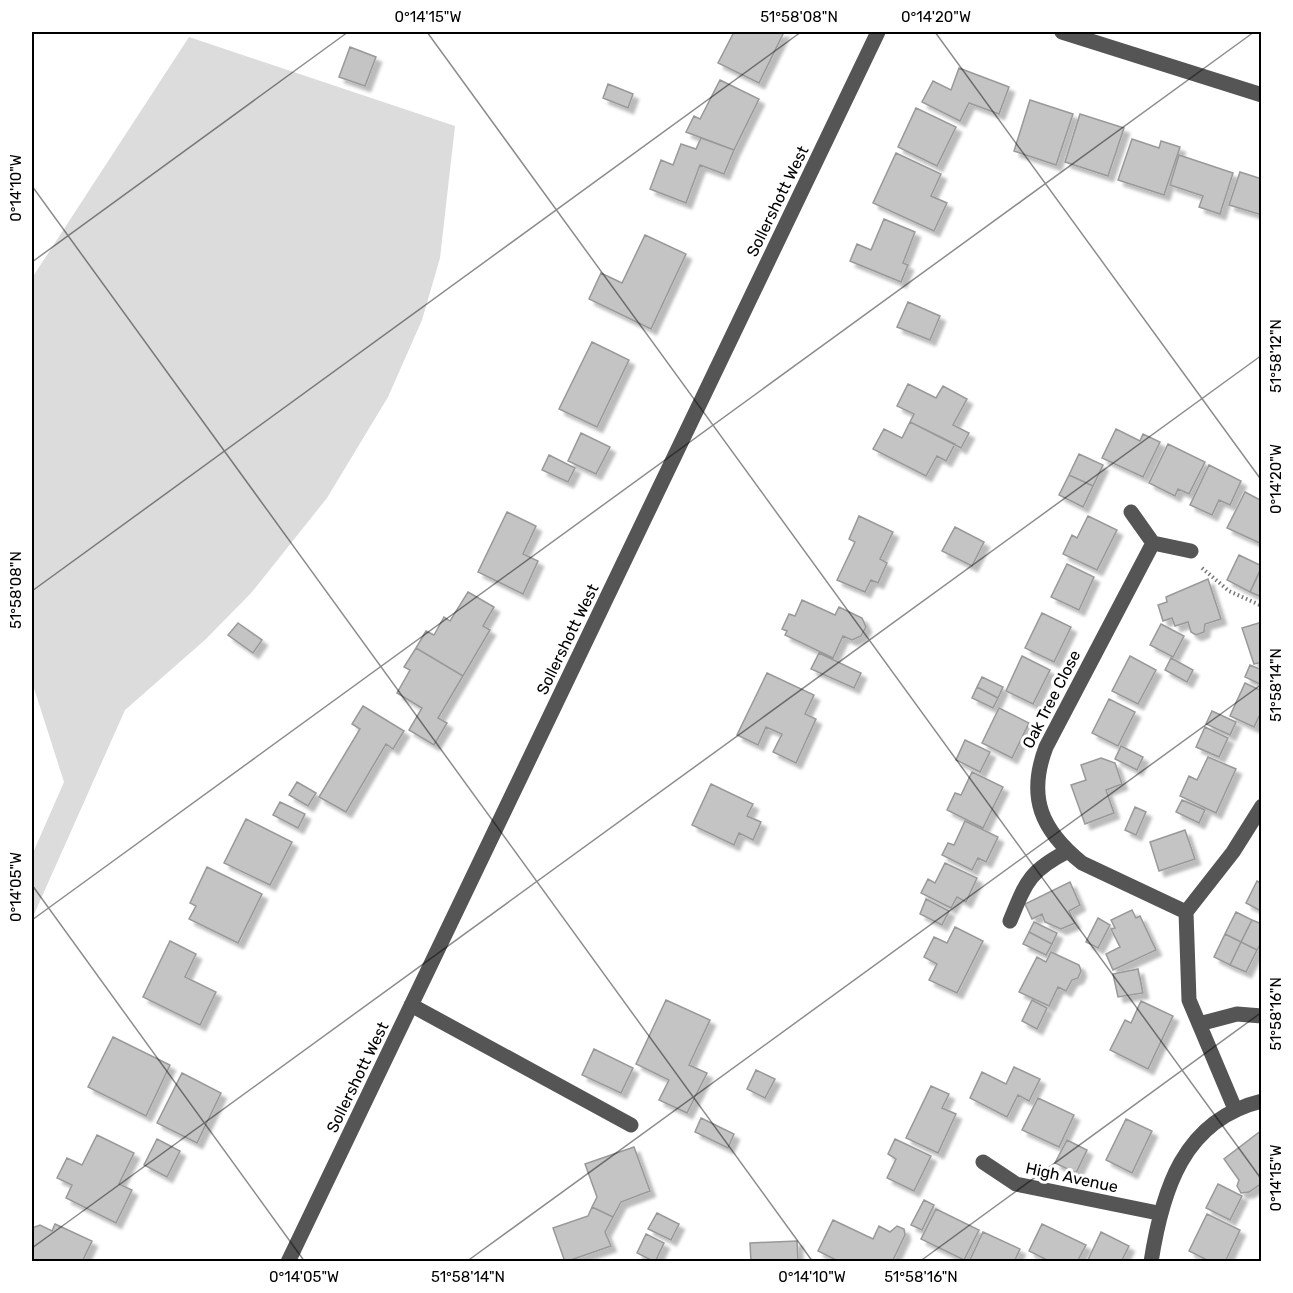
<svg xmlns="http://www.w3.org/2000/svg" width="1293" height="1293" viewBox="0 0 1293 1293" font-family="Rubik,sans-serif">
	<style>
		.green { fill: #dcdcdc }
		.building { fill: #c4c4c4; stroke: #999; stroke-width: 1.5; filter: url(#shadow) }
		.lines { fill: none; stroke-linecap: round; stroke-linejoin: round }
		.path { stroke: #777; stroke-width: 4; stroke-dasharray: 1.5 3; stroke-linecap: butt }
		.minor { stroke: #555; stroke-width: 15 }
		.ticks { fill: none; stroke: #000; stroke-width: 1.5; stroke-opacity: 0.45 }
		.labels { text-anchor: middle; stroke-width: 6; stroke-linejoin: round; paint-order: stroke }
		.street-label { font-size: 16px; fill: #000; stroke: #fff }
		.neatline { fill: none; stroke: #000; stroke-width: 2 }
		.ticks-label { font-size: 15px; text-anchor: middle; fill: #000 }
	</style>
	<defs>
		<filter id="shadow"><feDropShadow dx="5.5" dy="5.5" stdDeviation="1.5" flood-color="#0004"/></filter>
	</defs>
	<rect width="100%" height="100%" fill="#fff"/>
	<path class="green" d="M189 37 455 126 440 258 422 320 388 397 327 498 252 592 206 639 125 710 32 919V855L64 782 32 682V278Z"/>
	<path class="building" d="M734 32H784L759 83 718 63Z
		M350 47 376 57 365 86 339 77Z
		M959 68 1009 87 999 114 969 103 960 121 922 102 933 81 951 90Z
		M720 80 759 99 734 150 686 132 694 116 700 119Z
		M608 84 633 94 628 108 603 98Z
		M1030 100 1073 114 1056 165 1014 151Z
		M916 108 956 127 937 166 898 147Z
		M1080 114 1124 128 1108 176 1065 162Z
		M701 138 734 150 724 174 700 165 686 203 650 189 661 160 673 165 681 144 696 149Z
		M1132 139 1159 148 1161 141 1180 147 1164 195 1118 180Z
		M896 153 941 174 931 196 947 203 934 231 873 203Z
		M1179 155 1233 173 1220 214 1199 207 1203 196 1170 185Z
		M1240 172 1262 179V215L1229 205Z
		M884 219 915 232 903 263 908 265 901 282 850 261 857 244 871 250Z
		M645 235 686 254 651 329 589 299 601 273 622 283Z
		M908 302 940 316 930 340 897 327Z
		M592 342 629 360 597 427 559 409Z
		M908 384 936 398 943 386 967 399 953 425 969 433 961 448 910 422 914 414 897 406Z
		M910 422 955 444 946 461 937 456 926 476 873 449 884 429 902 438Z
		M1116 429 1140 441 1143 434 1160 442 1143 477 1102 458Z
		M581 433 610 447 596 474 568 461Z
		M1168 444 1205 462 1189 494 1178 489 1175 496 1149 483Z
		M1079 454 1103 465 1093 486 1069 475Z
		M549 455 575 468 568 482 542 470Z
		M1209 465 1241 481 1230 505 1219 500 1212 515 1190 505Z
		M1069 475 1093 486 1083 507 1059 495Z
		M1245 492 1260 500 1262 497V544L1227 528Z
		M507 512 536 526 523 554 538 561 523 594 478 572Z
		M859 516 893 532 880 559 887 563 878 583 871 580 865 592 837 580 855 542 849 539Z
		M1088 516 1117 530 1097 570 1063 554 1072 535 1077 538Z
		M955 527 984 542 972 566 942 551Z
		M1239 555 1262 566 1250 592 1227 580Z
		M1067 564 1094 577 1079 610 1051 597Z
		M1262 567V597L1250 592Z
		M1208 579 1221 619 1205 624 1204 632 1196 635 1191 632 1188 622 1175 626 1172 618 1163 621 1158 605 1167 602 1166 597Z
		M468 592 494 607 483 626 490 630 463 676 416 648 426 631 434 635 444 617 450 621Z
		M802 600 835 615 839 607 862 618 866 627 861 636 852 640 843 636 833 658 785 635 787 631 782 629 789 614 795 616Z
		M1042 613 1071 627 1054 662 1025 648Z
		M1262 622V662L1254 664 1242 628Z
		M238 623 262 640 253 653 228 635Z
		M1161 624 1184 636 1173 657 1150 645Z
		M416 648 463 676 438 718 447 723 434 745 409 730 422 708 397 693 410 670 404 667Z
		M819 653 861 673 854 688 811 669Z
		M1022 656 1050 670 1033 704 1006 691Z
		M1130 656 1156 670 1138 704 1112 691Z
		M1171 658 1193 670 1187 682 1165 670Z
		M1250 665 1262 670V685L1245 677Z
		M767 673 814 695 805 714 816 719 796 763 773 752 782 734 766 727 758 745 737 735Z
		M982 677 1003 687 998 698 977 687Z
		M1245 683 1262 691V710L1254 727 1230 716Z
		M977 687 998 698 993 708 972 698Z
		M1109 699 1135 712 1118 746 1092 733Z
		M363 706 404 731 393 749 386 744 346 812 319 797 360 729 352 724Z
		M999 708 1029 723 1012 758 982 743Z
		M1212 711 1236 722 1230 735 1206 724Z
		M1205 727 1228 738 1219 757 1196 747Z
		M965 740 990 752 980 772 956 760Z
		M1121 746 1143 757 1137 770 1115 759Z
		M1208 757 1236 769 1216 813 1180 796 1189 776 1197 780Z
		M1101 758 1115 763 1122 784 1106 790 1114 813 1085 824 1071 785 1086 780 1081 765Z
		M972 772 1003 787 983 828 947 810 955 793 961 795Z
		M297 782 316 793 308 806 289 795Z
		M711 784 753 804 747 816 761 822 753 840 739 833 734 845 692 825Z
		M1182 800 1205 810 1199 823 1176 812Z
		M280 802 305 814 298 828 273 815Z
		M1135 807 1146 812 1136 835 1125 830Z
		M246 819 292 842 270 885 224 863Z
		M965 821 998 837 986 862 978 858 972 870 942 855 948 843 954 845Z
		M1185 830 1195 859 1159 871 1150 842Z
		M945 863 977 878 966 902 957 897 951 908 921 893 928 879 935 883Z
		M207 867 262 894 238 943 189 919 196 906 190 903Z
		M1257 881 1262 884 1261 911 1246 903Z
		M1070 882 1080 905 1069 911 1075 923 1061 929 1045 922 1042 914 1032 919 1025 904Z
		M926 899 949 911 942 925 920 914Z
		M1132 910 1136 918 1140 916 1156 950 1113 970 1106 954 1120 947 1111 929 1115 928 1111 920Z
		M1236 912 1252 920 1241 942 1225 934Z
		M1098 918 1110 925 1098 948 1086 942Z
		M1252 920 1262 924V941L1257 950 1241 942Z
		M1034 922 1057 933 1052 944 1029 932Z
		M955 927 983 941 957 993 929 980 937 964 924 957 934 937 947 943Z
		M1029 932 1052 944 1046 955 1023 944Z
		M1225 934 1241 942 1230 965 1214 957Z
		M170 941 196 954 185 977 216 992 200 1025 143 997Z
		M1241 942 1257 950 1246 972 1230 965Z
		M1051 952 1079 965 1081 971 1078 978 1072 980 1066 991 1058 987 1049 1006 1019 992 1037 957 1046 962Z
		M1138 969 1143 993 1118 997 1113 974Z
		M666 1000 710 1020 689 1065 707 1073 687 1113 659 1100 669 1080 636 1064Z
		M1032 1000 1047 1008 1037 1029 1022 1021Z
		M1141 1001 1173 1016 1148 1069 1110 1050 1125 1020 1131 1023Z
		M113 1037 170 1065 146 1116 88 1087Z
		M594 1049 633 1068 621 1093 582 1075Z
		M1014 1067 1040 1079 1029 1101 1018 1095 1007 1117 970 1098 982 1072 1006 1084Z
		M756 1070 775 1079 765 1098 747 1089Z
		M182 1073 221 1093 197 1143 157 1123Z
		M931 1086 949 1094 942 1108 956 1114 938 1153 906 1138Z
		M1038 1098 1074 1115 1059 1147 1022 1130Z
		M701 1118 734 1134 728 1148 695 1132Z
		M1126 1119 1152 1131 1132 1173 1106 1160Z
		M1262 1130V1183L1249 1192 1241 1193 1237 1186 1239 1180 1224 1159Z
		M97 1135 134 1153 119 1184 132 1190 116 1223 66 1198 72 1185 57 1178 67 1158 82 1165Z
		M157 1139 180 1151 167 1177 144 1165Z
		M895 1139 931 1156 914 1191 887 1178 896 1159 888 1154Z
		M1067 1140 1087 1150 1076 1173 1055 1163Z
		M634 1147 650 1191 621 1202 613 1217 592 1207 597 1197 585 1164Z
		M1218 1184 1242 1196 1230 1220 1206 1208Z
		M924 1200 934 1205 922 1230 911 1225Z
		M592 1207 613 1217 605 1232 611 1246 565 1262 553 1228 588 1216Z
		M936 1209 979 1230 964 1260 921 1239Z
		M657 1213 679 1224 671 1240 648 1229Z
		M1207 1214 1240 1230 1225 1262H1211L1189 1251Z
		M833 1220 873 1239 879 1226 890 1232 897 1226 904 1229 905 1235 892 1262H840L818 1251Z
		M55 1224 92 1241 82 1262H32V1228L40 1225 52 1231Z
		M1042 1224 1086 1245 1077 1262H1051L1029 1251Z
		M983 1232 1020 1249 1014 1262H969Z
		M1101 1232 1129 1246 1121 1262H1087Z
		M646 1234 664 1243 655 1262 637 1253Z
		M797 1241 798 1262H751L750 1243Z"/>
	<g class="lines">
		<path class="path" d="M1202 568 1229 591 1262 606"/>
		<path class="minor" d="M1062 32 1262 95
			M1131 512 1153 543 1191 551
			M1153 543 1046 747C1027 797 1041 830 1082 863L1186 912
			M1010 921C1026 882 1029 871 1068 851
			M411 1005 631 1125
			M1199 1024 1237 1014 1262 1016
			M1235 1109 1189 1000 1186 912 1233 852 1262 806
			M983 1162 1016 1184 1158 1213
			M288 1262 878 32
			M1151 1262C1162 1191 1183 1120 1262 1101"/>
	</g>
	<path class="ticks" d="M427 32 1262 1180M935 32 1262 481M32 186 813 1262M32 262 348 32M32 591 801 32M32 885 305 1262M32 920 1254 32M32 1248 1262 355M466 1262 1262 684M919 1262 1262 1012"/>
	<g class="labels">
		<g class="street-label">
			<text transform="translate(777 201) rotate(-64)" y="6">Sollershott West</text>
			<text transform="translate(567 639) rotate(-64)" y="6">Sollershott West</text>
			<text transform="translate(1051 699) rotate(-63)" y="6">Oak Tree Close</text>
			<text transform="translate(357 1077) rotate(-64)" y="6">Sollershott West</text>
			<text transform="translate(1072 1177) rotate(12)" y="6">High Avenue</text>
		</g>
	</g>
	<rect width="1293" height="1293" fill="none" stroke="#ffffff" stroke-width="66"/>
	<rect x="33" y="33" width="1227" height="1227" class="neatline"/>
	<g class="ticks-label">
		<text x="428" y="22">0°14'15"W</text>
		<text x="799" y="22">51°58'08"N</text>
		<text x="936" y="22">0°14'20"W</text>
		<text transform="translate(16 188) rotate(-90)" y="5">0°14'10"W</text>
		<text transform="translate(1276 356) rotate(-90)" y="5">51°58'12"N</text>
		<text transform="translate(1276 479) rotate(-90)" y="5">0°14'20"W</text>
		<text transform="translate(16 590) rotate(-90)" y="5">51°58'08"N</text>
		<text transform="translate(1276 685) rotate(-90)" y="5">51°58'14"N</text>
		<text transform="translate(16 887) rotate(-90)" y="5">0°14'05"W</text>
		<text transform="translate(1276 1014) rotate(-90)" y="5">51°58'16"N</text>
		<text transform="translate(1276 1178) rotate(-90)" y="5">0°14'15"W</text>
		<text x="304" y="1282">0°14'05"W</text>
		<text x="468" y="1282">51°58'14"N</text>
		<text x="812" y="1282">0°14'10"W</text>
		<text x="921" y="1282">51°58'16"N</text>
	</g>
</svg>
